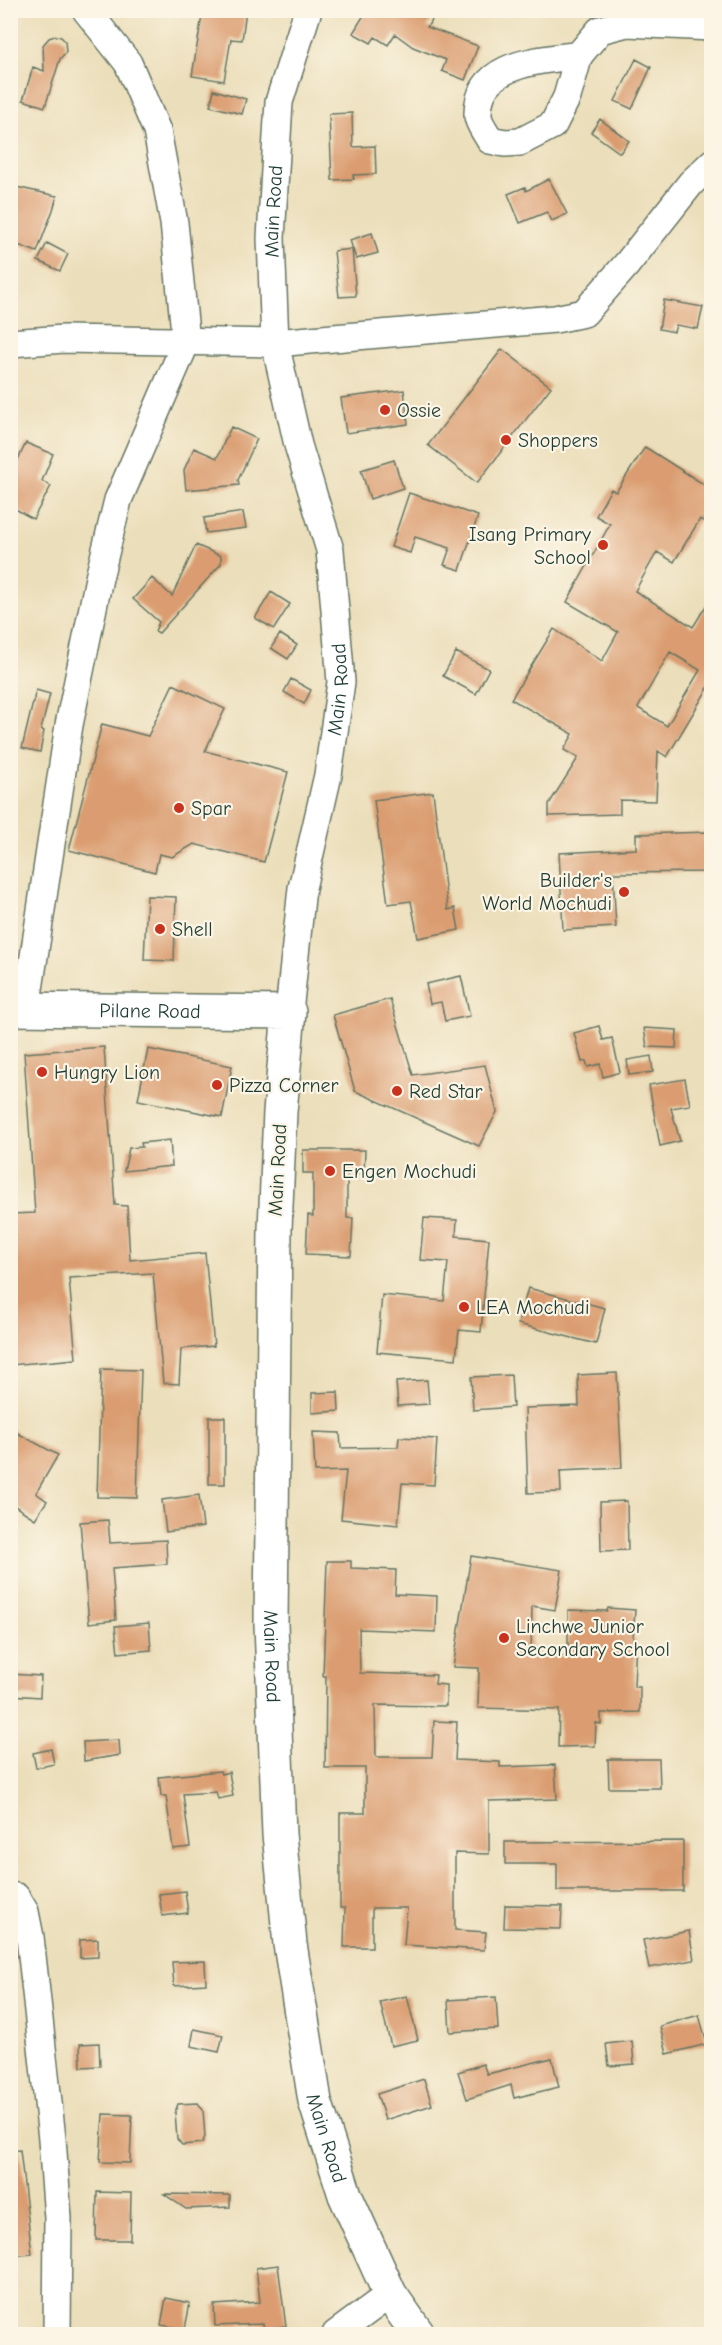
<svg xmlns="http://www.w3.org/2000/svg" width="722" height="2345" font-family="'Comic Neue',sans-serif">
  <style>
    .building { fill: #da9c6f; fill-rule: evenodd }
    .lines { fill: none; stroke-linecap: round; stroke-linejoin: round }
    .minor-casing { stroke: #667563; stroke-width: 30 }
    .major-casing { stroke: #667563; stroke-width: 36 }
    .minor { stroke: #fff; stroke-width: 27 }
    .major { stroke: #fff; stroke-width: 33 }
    .poi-dot { fill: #c8321e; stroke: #fcf5e5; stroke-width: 2 }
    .labels { text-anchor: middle; stroke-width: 4.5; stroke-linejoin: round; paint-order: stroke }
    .street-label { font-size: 20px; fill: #1f3d34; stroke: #fcf5e5 }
    .poi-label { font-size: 20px; fill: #1f3d34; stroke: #fcf5e5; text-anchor: start }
  </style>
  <rect width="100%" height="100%" fill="#fcf5e5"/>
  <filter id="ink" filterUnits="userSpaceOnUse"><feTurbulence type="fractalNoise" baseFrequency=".0167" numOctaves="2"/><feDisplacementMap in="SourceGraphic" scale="12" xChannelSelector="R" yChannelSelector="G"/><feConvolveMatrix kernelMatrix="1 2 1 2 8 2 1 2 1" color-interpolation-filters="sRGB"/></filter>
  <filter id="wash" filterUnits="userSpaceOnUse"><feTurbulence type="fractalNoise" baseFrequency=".008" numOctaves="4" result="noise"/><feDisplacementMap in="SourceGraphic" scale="24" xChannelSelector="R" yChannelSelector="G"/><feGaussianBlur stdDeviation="1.35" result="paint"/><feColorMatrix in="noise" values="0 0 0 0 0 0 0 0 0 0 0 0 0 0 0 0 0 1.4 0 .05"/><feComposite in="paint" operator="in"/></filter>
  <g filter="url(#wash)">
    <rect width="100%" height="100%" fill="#ebdeba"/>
    <g id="blocks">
      <path class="building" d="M203,10h43l-4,30 -11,-1 -7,42 -32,-5z
        M367,10h13l9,6 5,-6h31l9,7 -7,10 51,19 -13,34 -23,-9 4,-11 -33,-13 -18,-13 -7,11 -13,-8 -4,6 -18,-10z
        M55,36l6,1 4,4 1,11 -6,7 -15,48 -22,-7 10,-33 11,4 -1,-26 6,-7z
        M636,59l15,8 -19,42 -17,-8z
        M214,90l32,9 -4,15 -32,-8z
        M352,113l1,34 22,-1 1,28 -23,1 1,4 -22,1 -3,-66z
        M600,119l29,22 -9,12 -29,-21z
        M549,179l18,35 -15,7 -5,-9 -27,11 -12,-29 17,-7 1,4z
        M16,187l41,9 -4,14 -16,42 -27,-10v-20l6,-14 -4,-1z
        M372,233l6,20 -22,6 -6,-19z
        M47,243l21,11 -8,17 -22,-10z
        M352,249l4,47 -17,1 -5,-46z
        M664,300l39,7 -5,22 -22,-4 -2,7 -15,-3z
        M502,349l49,38 -74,96 -49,-38z
        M404,390l4,34 -62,9 -5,-35z
        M231,427l26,12 -19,41 1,5 -53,5 -2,-20 10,-22 23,10z
        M26,443l27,11 -11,27 9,5 -18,33 -23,-13v-30z
        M645,447l66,42v18l-8,14 -3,-2 -26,43 -17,-10 -22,39 58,36 18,-29v85l-44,74 -9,-6 -2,50 -36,-1v14l-71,2v-12l29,-46 -14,-8 9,-16 -62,-35 43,-70 48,32 16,-29 -51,-30 43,-78 -14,-8 15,-27 5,3zM670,652l30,18 -33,56 -29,-18z
        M394,460l9,28 -33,11 -9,-29z
        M409,493l69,23 -18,54 -16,-5 6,-17 -35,-11 -5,16 -19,-6z
        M243,512l3,16 -40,5 -2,-15z
        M196,545l25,11v8l-62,69 -4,-2 4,-9 -26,-23 19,-21 20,18z
        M271,592l19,12 -16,25 -19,-11z
        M280,634l17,11 -9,14 -17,-11z
        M456,652l33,17 -13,25 -33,-18z
        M291,679l20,11 -7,14 -20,-12z
        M173,684l52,25 -20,42 83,21 -24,90 -70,-18 -22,13 -13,-3 -4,18 -86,-22 33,-126 46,12z
        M36,690l14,4 -9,36 3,1 -4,21 -18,-4z
        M433,792l15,118 7,-2 4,22 -41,8 -7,-37 -23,3 -14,-104z
        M711,832v28h-2v12l-96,1 3,54 -53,3 -4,-77 77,-4v-15z
        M147,896l29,1 -2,64 -30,-1z
        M461,976l9,40 -25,5 -4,-19 -11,2 -4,-20z
        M390,999l23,76 72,-10 12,47 -18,34 -124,-55 -22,-76z
        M599,1026l4,14 9,-2 8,34 -17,5 -3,-13 -12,3 -2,-6 -4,1 -8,-29z
        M644,1028l33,2 -1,18 -29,-1z
        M104,1047l11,158 12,1 3,54 75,-7 9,93 -33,3 -2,35 -16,-1 -10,-110 -84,5 7,81 -66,6v-151l25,-1 -11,-160z
        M148,1049l84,17 -10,51 -84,-17z
        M651,1056l2,16 -24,3 -2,-15z
        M685,1079l5,26 -19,3 9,33 -20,5 -11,-61z
        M170,1140l2,26 -48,5 5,-23 13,-1 -1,-4z
        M303,1150h62l-1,24h-17v44h6l-2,38 -45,-2 2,-39 5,1v-43h-10z
        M424,1218l33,2 -1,16 33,3 -8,93 -22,-2 -3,29 -79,-7 5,-57 62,6 4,-39 -28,-2z
        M528,1288l77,20 -9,36 -78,-20z
        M101,1369l40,1 -4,128 -40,-1z
        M617,1373l5,95 -62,3 1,21 -33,1 -3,-85 54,-2 -1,-31z
        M511,1375l2,32 -40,3 -2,-33z
        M427,1380l2,24 -31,2 -2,-24z
        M338,1392l1,19 -27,2v-20z
        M209,1417h16v67h-16z
        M10,1429l48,26 -22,38 11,8 -12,18 -25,-16z
        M313,1432l27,1 1,15 57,-1 1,-10 38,2 -3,46 -32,-2 -4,42 -57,-6 5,-48 -31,1z
        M199,1495l4,32 -37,5 -4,-32z
        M627,1501l1,49 -27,1 -1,-49z
        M108,1520l2,23 56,-3 1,24 -55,4 4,52 -27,3 -9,-101z
        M471,1556l91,14 -7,40 -23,-4 -1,50h37v-46l39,1 1,-3 27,2 -2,29h3l-2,48h6v25l-39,1v11l-5,-1 -1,23 -37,1 1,-37 -81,-2 1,-40 -26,-1z
        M327,1561h24v7l45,2 -1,24 42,2 -1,36 -77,-3 1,44 76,2 -1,9 11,1v21l-71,-1 1,52h56l2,-36 23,1 -2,38 45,2v5l55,-2 2,34 -68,2v53l-34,-1v77l31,2 -2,18 -80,-5 3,-37h-35v39h-28l1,-39h-5v-95h25v-45h-40l1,-92h-3z
        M149,1623l2,27 -33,3 -3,-27z
        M10,1674l31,2 -1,21 -30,-2z
        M119,1740l1,15 -36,6 -1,-19z
        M51,1749l3,15 -18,4 -3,-15z
        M608,1759h51l1,29h-51z
        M220,1771l1,3 8,-2 4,24 -15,3 -2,-7 -33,2 7,53 -17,2 -7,-53h-5l-2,-19z
        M683,1841v50h-126v-27h-52v-22z
        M185,1891l3,22 -26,3 -3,-22z
        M505,1905l57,1 -1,23 -57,-1z
        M689,1931l5,29 -45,8 -6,-28z
        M98,1939v18l-18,1v-18z
        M205,1961l1,23 -32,2 -2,-24z
        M407,1996l11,44 -27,6 -11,-44z
        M496,1997l2,32 -48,3 -2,-32z
        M699,2015l8,29 -40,10 -7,-28z
        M194,2029l29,6 -4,17 -28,-6z
        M632,2041l2,23 -25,2 -3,-22z
        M99,2043l1,23 -19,1 -1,-23z
        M552,2058l7,29 -45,11 -3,-13 -44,14 -9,-27 25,-8 4,10z
        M424,2079l8,26 -47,15 -8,-26z
        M198,2103l5,7 2,27 -3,6 -20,2 -5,-6 -2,-27 3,-8z
        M103,2114l29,1 -2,48 -30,-1z
        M20,2150l12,104 -22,2v-105z
        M97,2192l34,1 -1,47h-34z
        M164,2194l66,1v12l-44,2z
        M278,2265l8,62 -22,3 -1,-6 -48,2 -1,-21 46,-3 -4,-34z
        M166,2298l24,5 -5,26 -24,-4z"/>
    </g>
  </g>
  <g filter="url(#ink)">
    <use href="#blocks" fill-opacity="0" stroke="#667563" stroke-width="1.5"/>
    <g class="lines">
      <defs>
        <g id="minor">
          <path d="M579,55c-38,6 -102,6 -101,60 0,7 8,18 12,25l15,3 15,-1 33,-17 14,-28 12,-42 21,-25 27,-7 85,4"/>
          <path d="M10,343l54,-4 211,4 280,-24 29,-6 43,-49 64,-81 21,-20"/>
          <path d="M26,1009l43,-284 30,-147 19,-78 68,-158 -12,-119 -17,-92 -29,-68 -42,-53"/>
          <path id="s1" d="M289,1012l13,-124 26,-113 13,-93 -11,-132 -32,-105 -23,-102 -4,-105 8,-136 29,-92"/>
          <path d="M10,1896l6,1 9,15 5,25 22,202 6,79 -1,116"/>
          <path d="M336,2334l54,-40"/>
        </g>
        <g id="major">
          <path id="s2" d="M10,1009l279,3 -9,100 -5,117 -4,395 8,210 11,110 25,157 30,94 45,99 28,40"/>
        </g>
      </defs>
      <use href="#minor" class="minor-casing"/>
      <use href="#major" class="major-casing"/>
      <use href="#minor" class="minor"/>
      <use href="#major" class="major"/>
    </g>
  </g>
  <g class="poi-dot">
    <circle cx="385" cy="410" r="6"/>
    <circle cx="506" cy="440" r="6"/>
    <circle cx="603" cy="545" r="6"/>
    <circle cx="179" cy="808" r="6"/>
    <circle cx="624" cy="892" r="6"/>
    <circle cx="160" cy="929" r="6"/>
    <circle cx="42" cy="1072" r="6"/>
    <circle cx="217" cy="1085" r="6"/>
    <circle cx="397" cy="1091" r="6"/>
    <circle cx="330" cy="1171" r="6"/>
    <circle cx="464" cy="1307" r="6"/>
    <circle cx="504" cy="1638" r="6"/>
  </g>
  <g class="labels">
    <g class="street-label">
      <text dy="7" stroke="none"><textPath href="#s1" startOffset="813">Main Road</textPath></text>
      <text dy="7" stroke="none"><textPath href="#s1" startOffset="327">Main Road</textPath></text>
      <text dy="7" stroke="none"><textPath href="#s2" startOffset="140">Pilane Road</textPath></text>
      <text transform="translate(277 1170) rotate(-87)" y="7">Main Road</text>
      <text dy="7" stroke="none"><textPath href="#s2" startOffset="924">Main Road</textPath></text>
      <text dy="7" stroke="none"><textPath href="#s2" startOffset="1410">Main Road</textPath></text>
    </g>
    <g class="poi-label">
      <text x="397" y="417">Ossie</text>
      <text x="518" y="447">Shoppers</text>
      <text x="591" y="541" text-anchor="end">Isang Primary<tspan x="591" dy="23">School</tspan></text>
      <text x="191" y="815">Spar</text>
      <text x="612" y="887" text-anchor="end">Builder's<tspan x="612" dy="23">World Mochudi</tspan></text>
      <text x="172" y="936">Shell</text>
      <text x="54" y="1079">Hungry Lion</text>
      <text x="229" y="1092">Pizza Corner</text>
      <text x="409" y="1098">Red Star</text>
      <text x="342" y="1178">Engen Mochudi</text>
      <text x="476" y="1314">LEA Mochudi</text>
      <text x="516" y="1633">Linchwe Junior<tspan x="516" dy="23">Secondary School</tspan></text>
    </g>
  </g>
  <rect width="722" height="2345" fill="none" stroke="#fcf5e5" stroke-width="36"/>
</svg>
